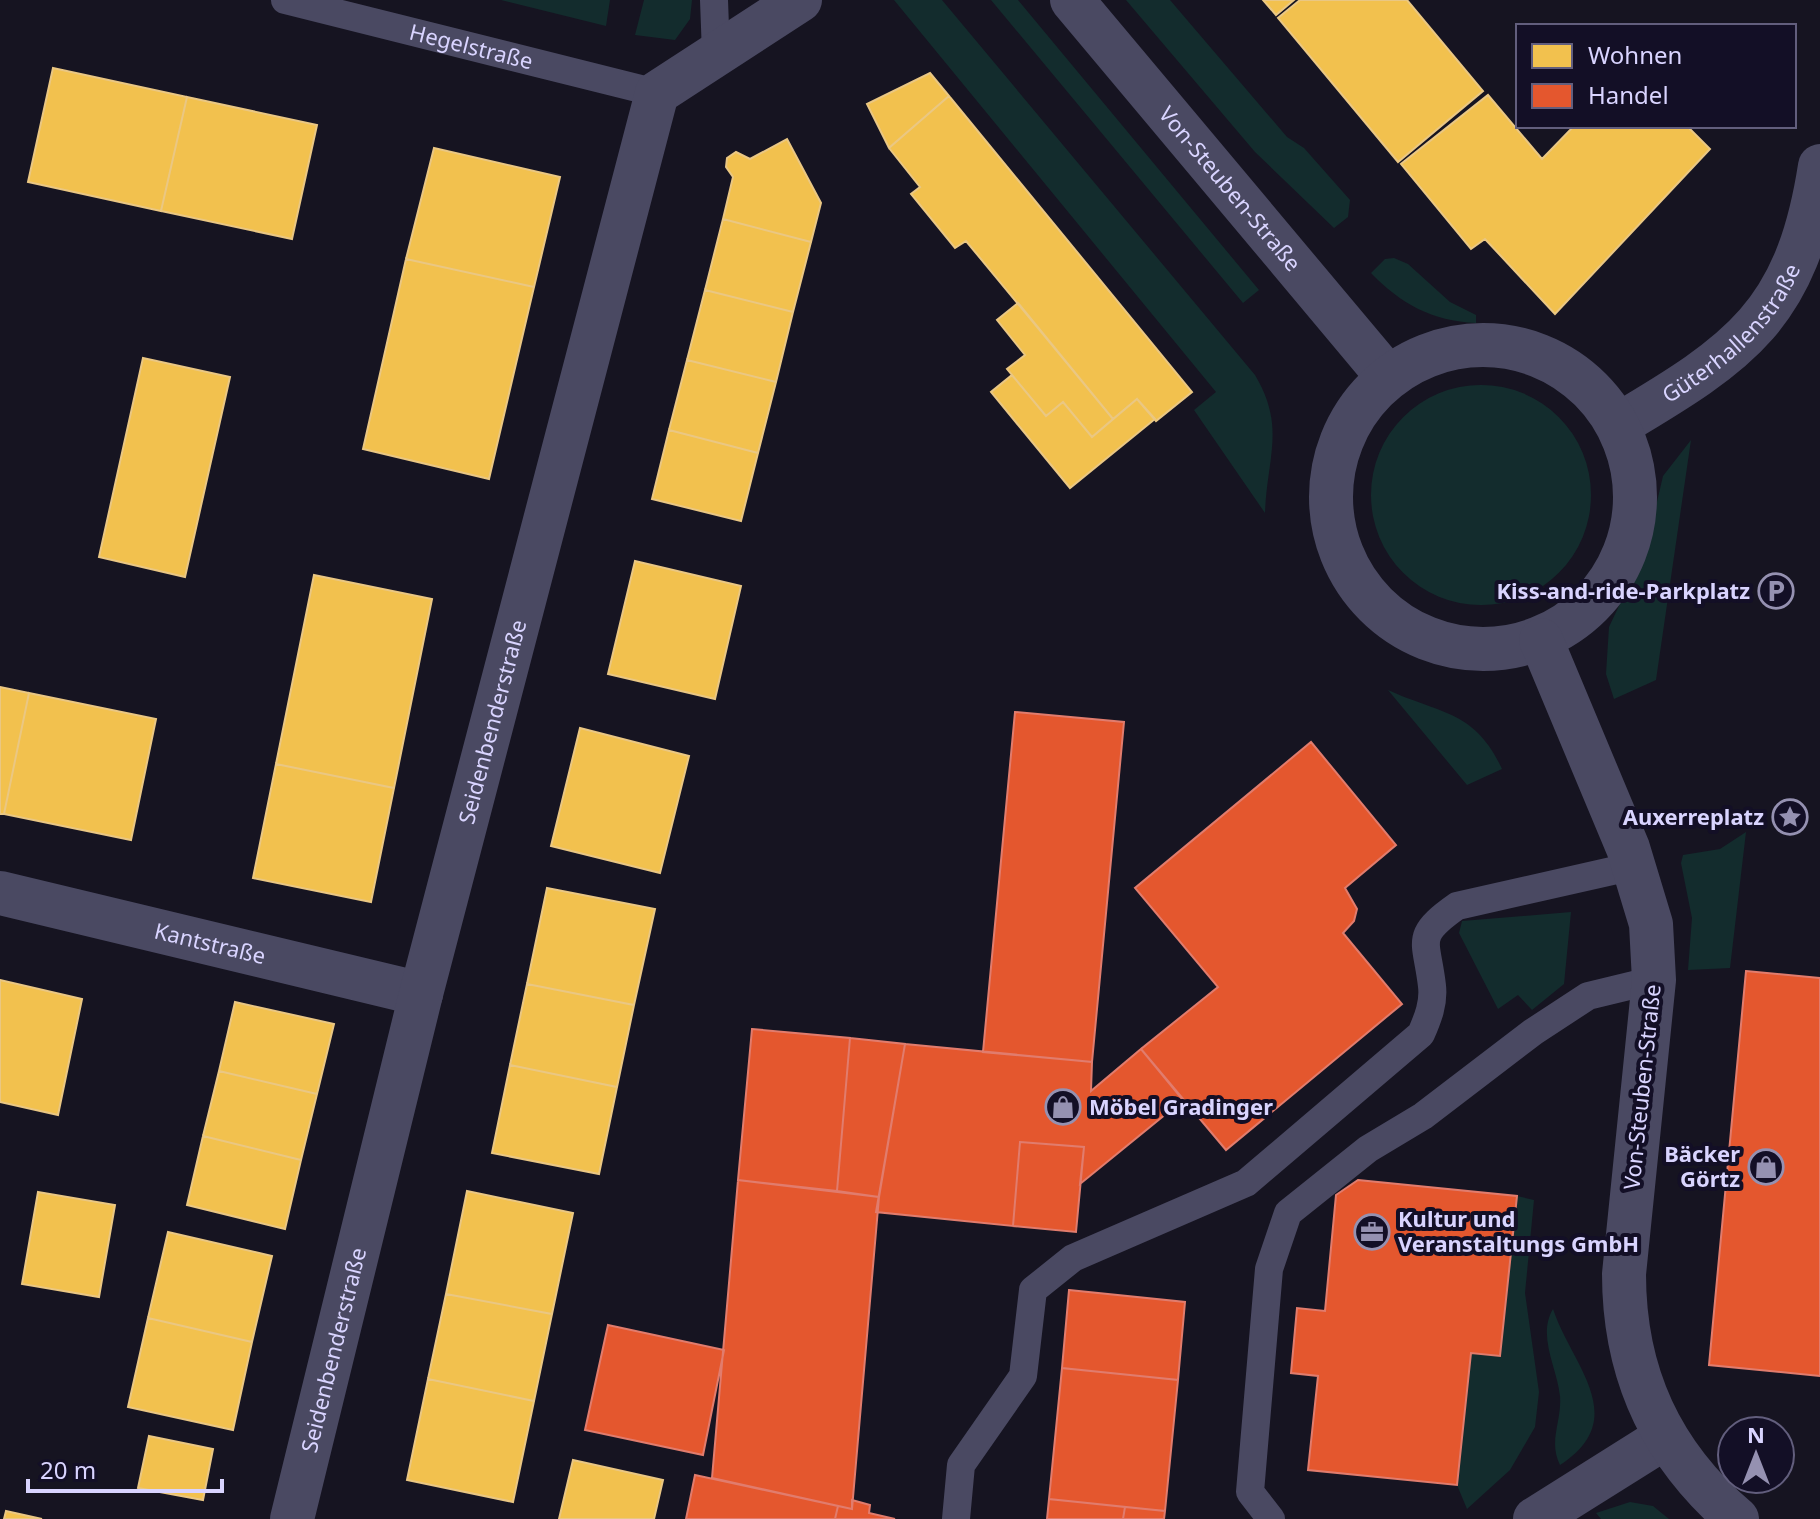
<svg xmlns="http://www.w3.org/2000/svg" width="1820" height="1519" font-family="'Noto Sans',sans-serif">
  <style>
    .green { fill: #132c2d }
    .homes { fill: #f2c14e; stroke: #eac783; stroke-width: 2 }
    .shops { fill: #e4572e; stroke: #e17c6d; stroke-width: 2 }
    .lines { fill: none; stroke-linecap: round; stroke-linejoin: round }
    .service { stroke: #4a4962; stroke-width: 28 }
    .minor { stroke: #4a4962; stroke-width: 44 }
    .tertiary { stroke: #4a4962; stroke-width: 44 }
    .labels { text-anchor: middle; stroke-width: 8; stroke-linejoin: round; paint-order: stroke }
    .street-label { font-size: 22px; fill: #d9d4ff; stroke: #130f26 }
    .poi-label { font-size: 22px; font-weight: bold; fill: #d9d4ff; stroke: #130f26; text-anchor: end }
  </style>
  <rect width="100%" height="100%" fill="#161421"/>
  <path class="green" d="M501,0h109l-4,26z
    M644,0h48l-2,19 -15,21 -40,-5z
    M894,0h48l313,375c31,52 12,82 10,138l-71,-103 22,-18z
    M991,0h27l241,290 -16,13z
    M1126,0h44l117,137 17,11 46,52 -2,17 -14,11 -79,-76z
    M1394,258l14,6 42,38 26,13v8c-44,-2 -75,-19 -105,-50l14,-14z
    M1371 495a110 110 0 1 1 220 0a110 110 0 1 1-220 0Z
    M1691,440l-35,240 -42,19 -8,-25 3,-47 37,-78 17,-73z
    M1388,690c52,24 87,20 114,79l-35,16z
    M1746,832l-16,136 -42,2 4,-52 -11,-55 2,-8 37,-6z
    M1571,912l-7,72 -32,26 -14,-15 -20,14 -39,-76 3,-12z
    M1517,1196l17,4 -9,93 14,99 -4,35 -25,43 -43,39 -10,-24 14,-132 29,3z
    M1553,1309c19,57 79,109 7,156 -12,-24 2,-43 0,-69 -3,-29 -23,-60 -7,-87z
    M1630,1502l23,4 16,13h-68l-5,-6z"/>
  <path class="homes" d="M1263,0h31l-18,15z
    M1300,0h107l76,91 -85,71 -120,-144z
    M53,68l134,29 -26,114 -133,-29z
    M930,73l19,23 -60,52 -22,-44z
    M1488,95l54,64 32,-33h113l23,23 -155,165 -70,-75 -14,10 -70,-85z
    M949,96l243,296 -36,29 -19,-22 -24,20 -147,-178 -11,7 -44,-54 9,-7 -31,-39z
    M187,97l130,28 -25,114 -131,-28z
    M787,139l34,64 -10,39 -88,-23 10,-42 -7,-10 1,-9 9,-6 14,7z
    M434,148l126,29 -26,110 -128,-28z
    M723,219l88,23 -18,70 -88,-22z
    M406,259l128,28 -45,192 -126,-30z
    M705,290l88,22 -17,70 -89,-22z
    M1018,303l95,116 -21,18 -29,-35 -17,14 -39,-47 18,-14 -28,-35z
    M143,358l87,19 -45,200 -86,-20z
    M687,360l89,22 -18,71 -89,-23z
    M1012,375l34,41 17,-14 29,35 45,-38 18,20 -85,69 -79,-96z
    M669,430l89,23 -17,68 -89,-22z
    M635,561l106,25 -26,113 -107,-25z
    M314,575l118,24 -38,189 -118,-24z
    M0,687l29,6 -25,121h-4z
    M29,693l127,26 -25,121 -127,-26z
    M580,728l109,28 -29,117 -109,-27z
    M276,764l118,24 -23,114 -118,-24z
    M547,888l108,21 -21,96 -107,-21z
    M0,980l82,19 -24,116 -58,-13z
    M527,984l107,21 -17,82 -107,-22z
    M235,1002l99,22 -17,70 -98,-23z
    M510,1065l107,22 -18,87 -107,-21z
    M219,1071l98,23 -16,66 -98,-24z
    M203,1136l98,24 -16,69 -98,-24z
    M467,1191l106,22 -21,101 -106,-20z
    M38,1192l77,13 -16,92 -77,-13z
    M168,1232l104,24 -20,86 -104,-24z
    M446,1294l106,20 -18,87 -106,-22z
    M148,1318l104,24 -19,88 -105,-23z
    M428,1379l106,22 -21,101 -106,-22z
    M149,1436l64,13 -10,51 -65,-12z
    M573,1460l90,20 -9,39h-95z
    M6,1511l36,8h-38z"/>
  <path class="shops" d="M1015,712l109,10 -32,340 -109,-10z
    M1311,742l85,103 -51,43 12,21 -3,12 -11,12 59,71 -176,146 -85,-101 77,-62 -83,-99z
    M1746,971l74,7v398l-111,-11z
    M752,1029l98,9 -13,153 -99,-11z
    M850,1038l55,6 -26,153 -42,-6z
    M905,1044l187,18 -1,29 50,-42 42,51 -103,84 4,-37 -64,-5 -7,84 -137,-14z
    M1020,1142l64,5 -8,85 -63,-6z
    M738,1180l141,17 -27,312 -140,-31z
    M1358,1180l159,16 -17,160 -29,-3 -14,132 -149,-15 10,-94 -27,-3 6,-65 28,3 11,-116z
    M1069,1290l116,12 -7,78 -116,-12z
    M608,1325l116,25 -21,105 -118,-25z
    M1062,1368l116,12 -13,131 -116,-12z
    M695,1475l143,31 -3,13h-149z
    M1049,1499l76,8 -2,12h-76z
    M852,1500l18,5 -1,8 26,6h-60l3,-13 14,3z
    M1125,1507l40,4 -1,8h-41z"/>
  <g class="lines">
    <g class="service">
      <path id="s1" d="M285,0l372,93"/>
      <path d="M714,0l2,54"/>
      <path d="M956,1519l5,-54 62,-89 10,-86 40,-32 173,-75 175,-149c7,-16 13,-31 11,-48 -5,-46 -19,-49 25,-80l177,-40"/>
      <path d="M1271,1519l-21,-27 19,-223 19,-56 80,-64 55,-33 110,-84 55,-36 66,-16"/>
    </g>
    <g class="minor">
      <path id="s2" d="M1618,425c123,-73 179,-110 202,-259"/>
      <path id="s3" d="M0,893l421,101"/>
      <path id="s4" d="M292,1519l129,-525 236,-901 143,-93"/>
      <path d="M1535,1519l129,-81"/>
    </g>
    <g class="tertiary">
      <path id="s5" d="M1072,0l316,377"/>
      <circle cx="1483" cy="497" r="152"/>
      <path d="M1541,640l87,208 23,76 3,56 -30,294c0,100 37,180 113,245"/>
    </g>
  </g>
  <defs>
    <symbol id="parking-ring" viewBox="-11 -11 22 22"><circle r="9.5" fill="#130f26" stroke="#9591b1" stroke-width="1.5"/><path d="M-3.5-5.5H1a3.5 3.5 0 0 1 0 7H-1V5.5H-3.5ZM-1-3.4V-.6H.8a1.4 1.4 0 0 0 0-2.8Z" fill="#9591b1"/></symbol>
    <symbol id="sight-ring" viewBox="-11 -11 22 22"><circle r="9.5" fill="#130f26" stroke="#9591b1" stroke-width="1.5"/><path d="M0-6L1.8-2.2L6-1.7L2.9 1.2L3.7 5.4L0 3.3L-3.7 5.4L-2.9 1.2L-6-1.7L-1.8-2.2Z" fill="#9591b1"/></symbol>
    <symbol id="shop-ring" viewBox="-11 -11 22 22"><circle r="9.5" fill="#130f26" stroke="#9591b1" stroke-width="1.5"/><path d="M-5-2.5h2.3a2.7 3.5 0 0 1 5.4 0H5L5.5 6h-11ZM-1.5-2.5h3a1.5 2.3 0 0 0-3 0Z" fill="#9591b1"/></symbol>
    <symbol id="office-ring" viewBox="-11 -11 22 22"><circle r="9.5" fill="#130f26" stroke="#9591b1" stroke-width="1.5"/><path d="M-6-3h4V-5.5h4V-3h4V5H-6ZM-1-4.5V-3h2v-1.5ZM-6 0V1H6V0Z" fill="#9591b1"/></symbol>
  </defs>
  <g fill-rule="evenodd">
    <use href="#parking-ring" x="1756" y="571" width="40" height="40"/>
    <use href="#sight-ring" x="1770" y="797" width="40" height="40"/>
    <use href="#shop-ring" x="1043" y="1087" width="40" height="40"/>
    <use href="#shop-ring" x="1746" y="1147" width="40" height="40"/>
    <use href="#office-ring" x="1352" y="1212" width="40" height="40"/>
  </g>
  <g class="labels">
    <g class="street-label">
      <text dy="8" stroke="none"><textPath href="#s1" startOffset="192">Hegelstraße</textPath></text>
      <text dy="8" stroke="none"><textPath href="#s5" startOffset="246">Von-Steuben-Straße</textPath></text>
      <text dy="8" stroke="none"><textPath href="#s2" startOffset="148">Güterhallenstraße</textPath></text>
      <text dy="8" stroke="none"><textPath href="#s4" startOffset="822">Seidenbenderstraße</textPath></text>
      <text dy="8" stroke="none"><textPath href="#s3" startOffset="216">Kantstraße</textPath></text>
      <text transform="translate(1642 1087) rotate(-84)" y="8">Von-Steuben-Straße</text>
      <text dy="8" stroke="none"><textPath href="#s4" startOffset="174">Seidenbenderstraße</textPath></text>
    </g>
    <g class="poi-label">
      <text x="1750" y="599">Kiss-and-ride-Parkplatz</text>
      <text x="1764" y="825">Auxerreplatz</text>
      <text x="1089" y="1115" text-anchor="start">Möbel Gradinger</text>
      <text x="1740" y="1162">Bäcker<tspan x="1740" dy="25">Görtz</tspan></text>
      <text x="1398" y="1227" text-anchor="start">Kultur und<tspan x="1398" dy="25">Veranstaltungs GmbH</tspan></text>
    </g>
  </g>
  <rect x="1516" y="24" width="280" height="104" fill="#130f26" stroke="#625e7d" stroke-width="2"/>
  <rect x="1532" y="44" width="40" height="24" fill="#f2c14e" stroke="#625e7d" stroke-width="2"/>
  <text x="1588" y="64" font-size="24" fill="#d9d4ff">Wohnen</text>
  <rect x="1532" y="84" width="40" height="24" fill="#e4572e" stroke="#625e7d" stroke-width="2"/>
  <text x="1588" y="104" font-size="24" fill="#d9d4ff">Handel</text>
  <g transform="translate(1756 1455)"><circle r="38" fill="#130f26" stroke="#625e7d" stroke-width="2"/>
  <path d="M0-6L14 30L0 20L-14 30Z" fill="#9591b1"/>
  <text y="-12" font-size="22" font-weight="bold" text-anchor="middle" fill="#d9d4ff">N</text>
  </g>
  <path d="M28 1479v12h194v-12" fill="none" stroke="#d9d4ff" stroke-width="4"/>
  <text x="40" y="1479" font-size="24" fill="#d9d4ff" stroke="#130f26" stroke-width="6" paint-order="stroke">20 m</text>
</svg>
